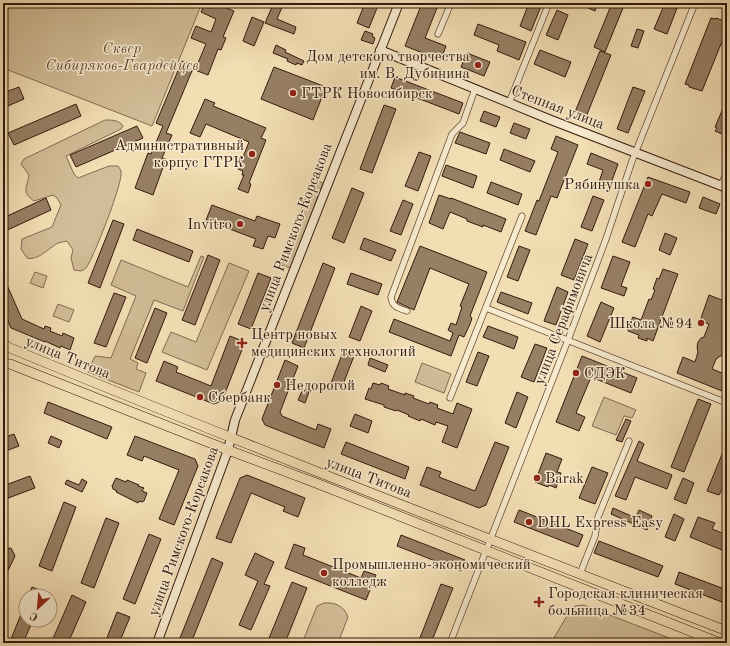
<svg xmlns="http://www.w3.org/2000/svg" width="730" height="646" font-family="'Old Standard TT',serif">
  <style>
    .green { fill: #d2bd98; stroke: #826b53 }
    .building { fill: #977f64; stroke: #33190e }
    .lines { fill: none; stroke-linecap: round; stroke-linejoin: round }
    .street-casing { stroke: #634a38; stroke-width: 7 }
    .secondary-casing { stroke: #33190e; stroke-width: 10 }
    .primary-casing { stroke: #33190e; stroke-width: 10 }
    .street { stroke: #f7eace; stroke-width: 5.5 }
    .secondary { stroke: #f7eace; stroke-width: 8 }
    .primary { stroke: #f3deb4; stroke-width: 9 }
    .poi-dot { fill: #8f2418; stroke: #f7eace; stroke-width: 1.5 }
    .labels { text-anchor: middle; stroke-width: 3; stroke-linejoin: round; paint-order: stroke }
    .park-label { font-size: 15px; font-style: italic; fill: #634a37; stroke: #f7eace }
    .poi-label { font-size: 15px; fill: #33190e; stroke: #f7eace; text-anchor: start }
    .street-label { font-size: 15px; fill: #33190e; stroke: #f7eace }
  </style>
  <rect width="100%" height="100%" fill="#f3deb4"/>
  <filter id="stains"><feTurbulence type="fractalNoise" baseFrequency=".005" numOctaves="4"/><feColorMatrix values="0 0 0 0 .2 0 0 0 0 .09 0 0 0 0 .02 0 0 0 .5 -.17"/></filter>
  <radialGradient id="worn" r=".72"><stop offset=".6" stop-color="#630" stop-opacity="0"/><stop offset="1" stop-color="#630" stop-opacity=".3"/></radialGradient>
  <path class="green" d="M3,3h199l-50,123 -149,-58z
    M105,120c7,0 14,0 18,6l-2,3 -55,27 8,18 4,4 31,-12h9c0,0 3,4 3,5 3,10 -28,88 -35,97 -2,2 -4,2 -5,3l-7,-1 -3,-12 2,-8 -6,-9c-3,1 -6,1 -9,2 -9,5 -20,18 -31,15l-6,-9 1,-10 30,-12 9,-22 -4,-7 -4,-3 -19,6c-13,-9 -7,-13 -5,-26l-8,-11 3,-5z
    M313,179l10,4 -32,85 -11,-3z
    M201,256l3,1 -21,54 -29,-11 -24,59 8,4 -2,6 10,4 -7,19 -51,-20 7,-16 16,2 25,-62 -25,-11 10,-25 67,27z
    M229,263l20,8 -42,99 -45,-18 9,-20 25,10z
    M35,272l12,4 -4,12 -13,-5z
    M58,304l16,6 -5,12 -16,-6z
    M422,363l29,11 -7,19 -29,-11z
    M604,397l32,13 -4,8 -8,-2 -8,19 -24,-9z
    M324,603c11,-1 20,3 24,14l-10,26h-34l-1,-2 14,-35z
    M584,605l98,38h-131l17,-29 7,-8z"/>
  <path class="building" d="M205,3h9l20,8 -11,26 3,1 -5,12 -3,-1 -10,26 -13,-5 11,-26 -15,-6 5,-12 15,6 5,-13 -15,-7z
    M263,3h16l4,2 -6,14 19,8 -2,7 -29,-11 7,-16z
    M365,3h14l-10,25 -12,-5z
    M422,3h17l-14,35 21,8 -5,14 -36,-14z
    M529,3h10l3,1 -11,27 -11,-5z
    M577,3h21l-3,8z
    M612,3h13l-20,49 -11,-5z
    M665,3h14l-12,31 -13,-5z
    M557,10l11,5 -10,25 -12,-5z
    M252,17l12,5 -10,24 -11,-5z
    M711,18l5,1v-1l8,3v2l3,1v5l-25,62 -13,-4v-2l-4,-1z
    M478,24l48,18 -7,18 -22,-9 2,-6 -25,-10z
    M637,29l7,2 -6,17 -7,-2z
    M365,31l8,3 -1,2 3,2 -2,6 -12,-4z
    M276,45l10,5 -1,2 19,9 -2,4 -5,-2 -1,2 -9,-4 1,-2 -15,-6z
    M540,50l31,12 -6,15 -31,-13z
    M600,51l11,4 -25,62 -11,-5z
    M467,53l23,9 -6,14 -23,-9z
    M182,61l12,5 -28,67 6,2 -10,23 4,1 -13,36 -18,-7 13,-35 3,1 12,-28 -7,-3z
    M274,67l52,20 -13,33 -52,-21z
    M395,77l68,26 -4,11 -68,-26z
    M19,87l5,12 -21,9v-15z
    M633,87l12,4 -17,42 -11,-4z
    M205,99l10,4 -2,3 53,22 -5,10 5,2 -17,43 2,1 -3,9 -10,-4 6,-14h-2l1,-4 -5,-2 11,-27 -43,-18 -6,13 -10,-4z
    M727,99v37l-12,-5 2,-3 -2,-1z
    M76,104l5,12 -67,29 -6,-12z
    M384,105l12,4 -24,64 -12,-4z
    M484,111l16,6 -4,10 -16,-6z
    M514,123l16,6 -4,10 -16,-6z
    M137,126l6,12 -67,29 -6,-12z
    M460,132l30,11 -4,11 -31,-11z
    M556,136l22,9 -21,53 -6,-2 -15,39 -11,-4 12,-31 2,1 19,-49 -7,-3z
    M504,149l31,12 -5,11 -30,-12z
    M419,152l12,4 -13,35 -13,-5z
    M591,153l27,11 -8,22 -11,-4 4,-12 -16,-6z
    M446,165l31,11 -4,12 -31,-12z
    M648,177l42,15 -4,11 -24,-9 -10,22 -4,-2 -13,33 -13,-5z
    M491,182l31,12 -4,11 -31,-12z
    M352,188l12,5 -20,50 -12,-5z
    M439,195l12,4v-1l55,21 -5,13 -18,-7v2l-16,-6v-2l-17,-7 -7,17 -14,-6z
    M593,196l11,4 -12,31 -11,-4z
    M703,197l17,7 -4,10 -17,-6z
    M46,198l5,12 -48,22v-14z
    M403,200l10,4 -12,31 -11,-4z
    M212,205l43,16 2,-5 23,8 -5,14 -7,-2 -5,13 -10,-3 3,-7 -50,-19z
    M113,220l11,4 -24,64 -12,-5z
    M137,229l56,22 -4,11 -56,-22z
    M665,233l12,5 -7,17 -11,-5z
    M364,238l32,12 -5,11 -31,-12z
    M575,239l13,5 -14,36 -13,-5z
    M420,246l67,26 -17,44 2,2 -2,6 -6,13 -5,-2 -8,21 -62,-24 5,-13 56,22 3,-8 -5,-3 3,-7 5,2 6,-18 -2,-1 9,-22 -39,-16 -16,42 -17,-8z
    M519,246l11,4 -12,31 -11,-4z
    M208,255l12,5 -25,65 -13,-5z
    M613,256l17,6 -9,24 6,2 -3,8 -23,-8z
    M323,263l12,5 -31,80 -12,-5z
    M663,269l15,5 -25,67 -6,-3v3l-9,-3 1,-3 -11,-4v-5l5,-9 8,3 8,-21 2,1 4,-10 -2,-1 4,-11 2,1z
    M258,273l13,5 -20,51 -13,-5z
    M351,273l31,11 -4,11 -31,-11z
    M3,276l19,43 22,10 1,-3 6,2 -1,3 12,5 1,-3 11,5 -4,12 -9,-4 -1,2 -15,-7v1l-34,-14 -8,-19z
    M557,287l11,5 -12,33 -12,-4z
    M501,292l31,11 -4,11 -31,-12z
    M114,293l12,4 -20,50 -12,-4z
    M709,295l18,7v28l-5,14 1,6 -1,5 -6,4 -4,10 15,6v18l-50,-20 6,-16 12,5 3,-10 -1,-5 1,-5 3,-4 3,-1 5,-13 -9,-3z
    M601,302l13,6 -14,34 -13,-6z
    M361,306l11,5 -12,30 -11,-4z
    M155,308l12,5 -20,50 -12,-5z
    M488,326l30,11 -4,12 -31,-12z
    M230,336l15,6 -23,59 -8,3 -58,-23 8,-20 14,6 -2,5 35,14z
    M535,344l12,4 -13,34 -13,-5z
    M343,352l11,4 -12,31 -11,-4z
    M478,352l11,4 -12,30 -11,-4z
    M582,356l55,22 -6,15 -40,-16 -15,36 9,4 -6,14 -23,-9z
    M370,358l18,7 -3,7 -17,-7z
    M285,360l13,6 -18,46 2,4 34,14 2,-6 13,5 -7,19 -59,-23 -3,-6z
    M373,383l7,2 1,-2 8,3 -1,3 17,6v-2l9,3 -1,2 16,6 1,-2 8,3 -1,3 16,6 4,-11 15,6 -15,39 -15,-6 6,-16 -12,-4 -1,3 -14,-6 -1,2 -12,-5 1,-1 -12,-5 -1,1 -12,-4v-2l-19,-6 4,-11 2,1z
    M303,389l6,3 -4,11 -7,-3z
    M517,392l11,5 -12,31 -11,-5z
    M698,399l13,5 -27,68 -13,-5z
    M48,402l64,25 -5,12 -63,-26z
    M355,414l17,7 -4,12 -18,-7z
    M626,419l5,2 -9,21 -6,-2z
    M14,434l5,12 -16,6v-14z
    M51,436l11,5 -3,7 -11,-5z
    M135,436l60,23 3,7 -24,59 -15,-6 20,-49 -35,-14 -2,5 -15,-6z
    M639,441l5,3 -7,17 35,14 -5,14 -32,-12 -9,23 -11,-4z
    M346,442l63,25 -4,12 -64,-25z
    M495,442l14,5 -23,58 -7,3 -59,-23 7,-18 14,5 -2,5 36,14z
    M727,442v38l-8,15 -12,-4z
    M546,453l16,6 -5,13 4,1 -5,15 -7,-3 -1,2 -13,-5z
    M592,467l16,6 -13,31 -16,-6z
    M247,475l58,23 -7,19 -15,-6 2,-4 -34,-14 -20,50 -15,-5 24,-60z
    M30,476l5,12 -32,12v-14z
    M116,478l10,4 1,-2 12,5 -1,1 6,2 -2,3 5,2 -3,8 -2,1 -3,-1 -1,2 -22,-11 1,-1 -4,-2 -1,-3z
    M683,478l11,5 -8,21 -12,-5z
    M82,479l5,3 -5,10 -17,-8 2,-4 12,5z
    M64,502l12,5 -24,64 -13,-5z
    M613,508l23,10 3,-8 13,6 -5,14 -36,-16z
    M519,510l64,25 -5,12 -64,-25z
    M674,514l10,5 -9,22 -10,-4z
    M698,517l17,6 -3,6 15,6v17l-37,-15z
    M106,518l13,5 -25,65 -13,-5z
    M149,534l12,5 -26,65 -12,-5z
    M401,535l64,25 -4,11 -64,-25z
    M599,541l64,25 -5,11 -64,-24z
    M294,544l11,4 -2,7 58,23 3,-7 12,4 -10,25 -81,-32z
    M11,548l4,8 -12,25v-32z
    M255,553l19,9 -10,22 6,2 -19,44 -12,-5 19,-44 -13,-6z
    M212,558l11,5 -32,80h-13z
    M679,572l48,18v14l-52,-20z
    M292,582l15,6 -22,55h-18z
    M441,584l12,4 -22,55h-13z
    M32,587l12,5 -2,4h-14z
    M72,595l14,7 -18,41h-17z
    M26,602v18h7l-10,23h-1l-11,-4z
    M117,612l13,5 -11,26h-14z"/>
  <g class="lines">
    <defs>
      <path id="street" d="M438,34l13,-31
        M509,103l40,-100
        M721,186l6,-15
        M486,308l241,95
        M407,311c-9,-3 -15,-4 -16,-14l61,-163 11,-11 12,-34
        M450,398l72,-182
        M580,574l15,-38 3,-19 31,-76
        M450,643l118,-303 38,-101 26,-78 63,-158"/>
      <path id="secondary" d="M380,50l171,70 176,68
        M157,643l71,-193 7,-30 164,-417"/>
      <path id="primary" d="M3,344l7,4c237,98 477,190 717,283
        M3,364h7l218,86 88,33 404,160"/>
    </defs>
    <use href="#street" class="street-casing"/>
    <use href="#secondary" class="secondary-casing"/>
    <use href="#primary" class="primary-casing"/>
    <use href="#street" class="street"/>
    <use href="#secondary" class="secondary"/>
    <use href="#primary" class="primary"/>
  </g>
  <g class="poi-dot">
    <circle cx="478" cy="65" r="4"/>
    <circle cx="293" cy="93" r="4"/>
    <circle cx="252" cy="154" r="4"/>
    <circle cx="648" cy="184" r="4"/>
    <circle cx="240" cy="224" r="4"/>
    <circle cx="701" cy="323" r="4"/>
    <path d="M240 337h4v4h4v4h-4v4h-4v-4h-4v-4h4z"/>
    <circle cx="576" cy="373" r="4"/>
    <circle cx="277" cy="385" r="4"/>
    <circle cx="200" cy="397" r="4"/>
    <circle cx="537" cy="478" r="4"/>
    <circle cx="529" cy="522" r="4"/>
    <circle cx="324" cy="573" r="4"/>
    <path d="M537 596h4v4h4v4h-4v4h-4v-4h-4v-4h4z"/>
  </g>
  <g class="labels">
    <g class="park-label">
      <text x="122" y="53">Сквер<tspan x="122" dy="17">Сибиряков-Гвардейцев</tspan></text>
    </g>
    <g class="poi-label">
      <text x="470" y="61" text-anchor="end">Дом детского творчества<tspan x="470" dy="17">им. В. Дубинина</tspan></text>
      <text x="301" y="98">ГТРК Новосибирск</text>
      <text x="244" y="150" text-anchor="end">Административный<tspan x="244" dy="17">корпус ГТРК</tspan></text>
      <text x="640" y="189" text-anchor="end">Рябинушка</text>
      <text x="232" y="229" text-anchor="end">Invitro</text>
      <text x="693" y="328" text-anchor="end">Школа №94</text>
      <text x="251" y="339">Центр новых<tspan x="251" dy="17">медицинских технологий</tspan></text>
      <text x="584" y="378">СДЭК</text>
      <text x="285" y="390">Недорогой</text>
      <text x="208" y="402">Сбербанк</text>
      <text x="545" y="483">Barak</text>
      <text x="537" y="527">DHL Express Easy</text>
      <text x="332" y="569">Промышленно-экономический<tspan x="332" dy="17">колледж</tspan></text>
      <text x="548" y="598">Городская клиническая<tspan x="548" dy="17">больница №34</tspan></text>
    </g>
    <g class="street-label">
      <text transform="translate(558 107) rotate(21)" y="5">Степная улица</text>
      <text transform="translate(295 227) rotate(-69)" y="5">улица Римского-Корсакова</text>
      <text transform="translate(563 319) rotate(-69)" y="5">улица Серафимовича</text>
      <text transform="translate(68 357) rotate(22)" y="5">улица Титова</text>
      <text transform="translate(369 477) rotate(21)" y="5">улица Титова</text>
      <text transform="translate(183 531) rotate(-70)" y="5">улица Римского-Корсакова</text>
    </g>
  </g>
  <rect width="730" height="646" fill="none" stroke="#f3deb4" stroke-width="16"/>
  <rect x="4" y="4" width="722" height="638" fill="none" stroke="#33190e" stroke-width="2"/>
  <rect x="8" y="8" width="714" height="630" fill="none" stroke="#33190e"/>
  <g transform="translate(38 608) rotate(206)"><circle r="19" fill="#f7eace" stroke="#a99681"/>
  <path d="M0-3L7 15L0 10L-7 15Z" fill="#8f2418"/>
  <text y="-6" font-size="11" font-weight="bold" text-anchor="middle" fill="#33190e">С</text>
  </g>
  <rect width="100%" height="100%" filter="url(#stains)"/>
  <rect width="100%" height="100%" fill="url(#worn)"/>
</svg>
